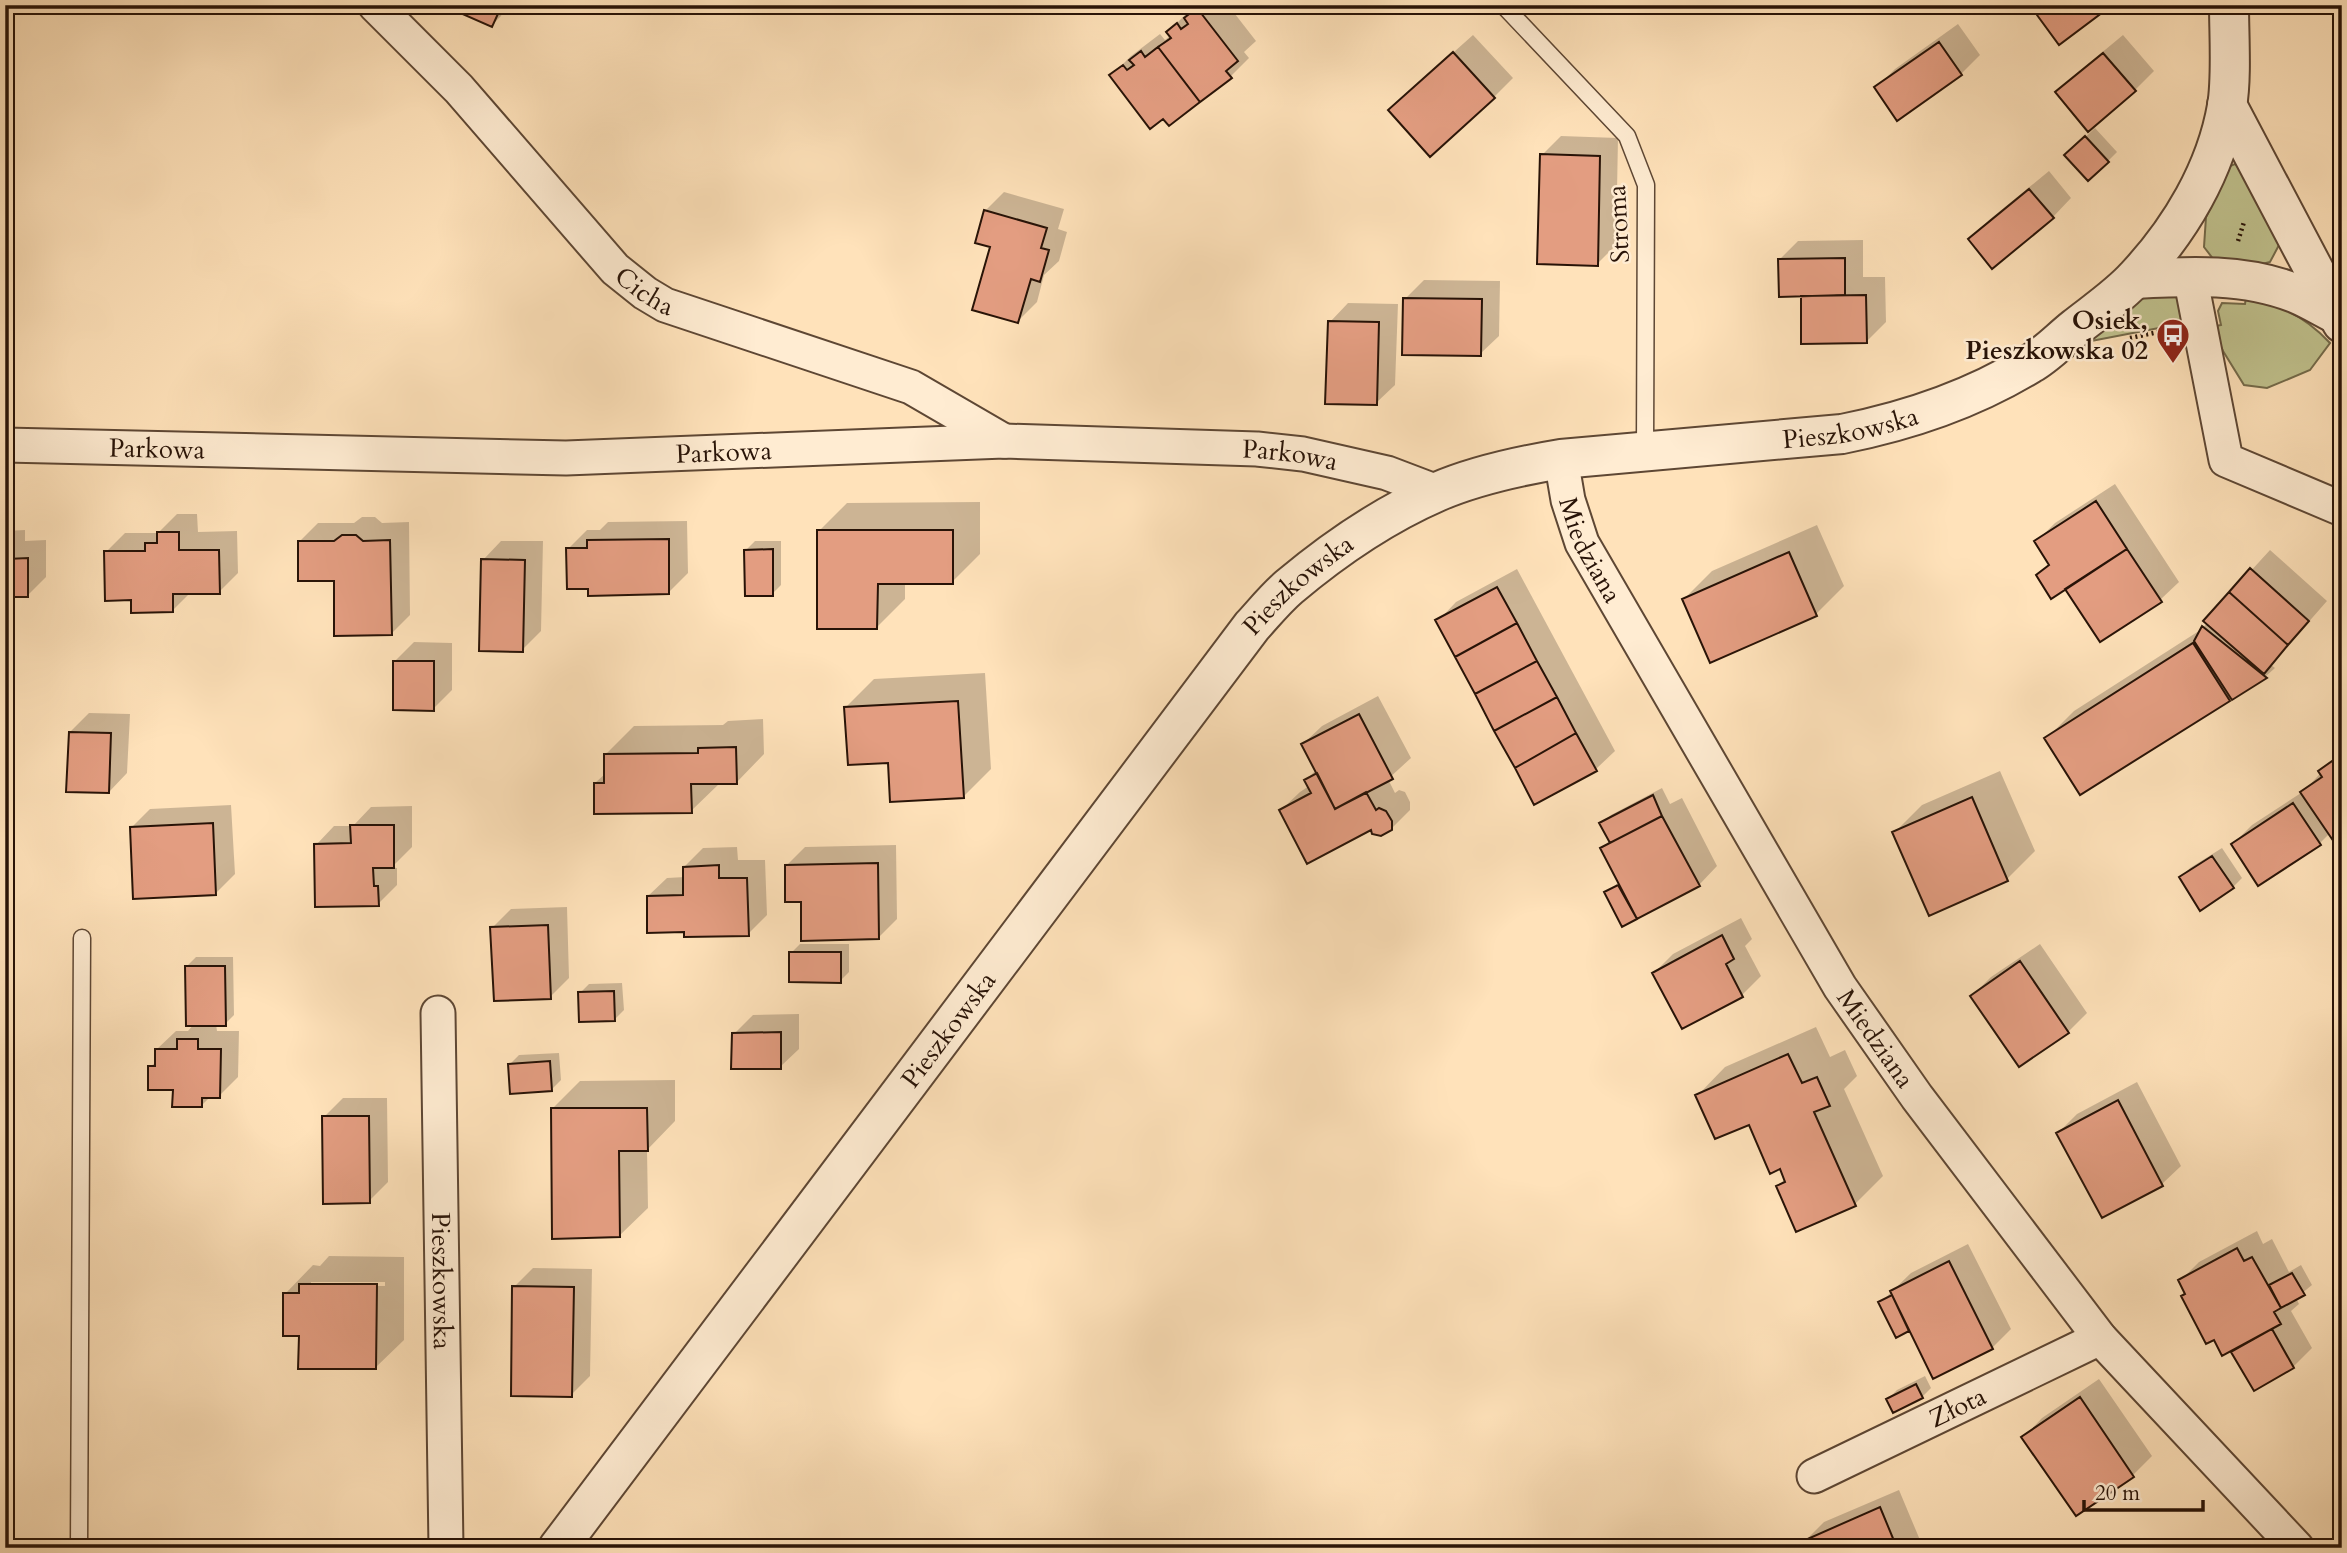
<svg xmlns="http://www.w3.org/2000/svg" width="2347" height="1553" font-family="Cardo,serif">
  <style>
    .green { fill: #c1c38f; stroke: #746b4b; stroke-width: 2 }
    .shadow { fill: #0003; fill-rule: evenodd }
    .building { fill: #e39d81; stroke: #281307; stroke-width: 2 }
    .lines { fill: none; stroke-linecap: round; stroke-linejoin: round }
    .service-casing { stroke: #5e4734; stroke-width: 19 }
    .minor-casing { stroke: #5e4734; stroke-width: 37 }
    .tertiary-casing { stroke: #5e4734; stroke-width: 42 }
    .path { stroke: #281307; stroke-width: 4.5; stroke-dasharray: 2 3.5; stroke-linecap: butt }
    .service { stroke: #ffecd2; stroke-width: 16 }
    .minor { stroke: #ffecd2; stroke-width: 33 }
    .tertiary { stroke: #ffecd2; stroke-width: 38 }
    .labels { text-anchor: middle; stroke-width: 5; stroke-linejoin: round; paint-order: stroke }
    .street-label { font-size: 26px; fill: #281307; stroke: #ffecd2 }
    .poi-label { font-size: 26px; font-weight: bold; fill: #281307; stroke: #ffecd2; text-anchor: end }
  </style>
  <rect width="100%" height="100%" fill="#ffe2ba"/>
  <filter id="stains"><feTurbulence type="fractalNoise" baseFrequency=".00286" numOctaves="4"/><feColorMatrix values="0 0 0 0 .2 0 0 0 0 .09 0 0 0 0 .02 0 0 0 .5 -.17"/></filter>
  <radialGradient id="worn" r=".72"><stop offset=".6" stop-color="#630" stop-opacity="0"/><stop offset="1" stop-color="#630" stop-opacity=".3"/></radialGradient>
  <path class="green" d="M2235,164l6,4 38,77 -9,17 -12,3 -44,-5 -10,-13 2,-30 24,-51z
    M2156,293l21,3 3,4 5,23 -99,19 54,-43z
    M2246,298c34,5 61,20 84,45l-20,27 -43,18 -23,-3 -21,-34 -11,-24 9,-2 -3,-14 4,-8 23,1z"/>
  <path class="shadow" d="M454,5h52l-5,11 -9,9z
    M1199,5h29l28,36 -12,11 5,6 -19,19 -118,-2 19,-19 29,-22 5,6 6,-5 -3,-3 19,-19z
    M2049,5h58l-5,6 -63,4z
    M1958,24l22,31 -19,19 -63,44 -22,-30 19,-19z
    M1473,35l40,43 -19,19 -85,-5z
    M2123,35l31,36 -19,19 -77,3 18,-19z
    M2095,128l22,24 -9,9 -32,-15z
    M1561,136l57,2 -2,107 -19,19 -55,-109z
    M2049,171l22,27 -18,19 -82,22 18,-19z
    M1004,192l60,17 -6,20 9,3 -8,29 -15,14 -7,27 -19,19 -26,-75 -7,-35z
    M1863,240v37h22l1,45 -19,19 -64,-47 -24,-34 19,-19z
    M1424,280l76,1 -1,55 -19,18 -75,-55z
    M1348,303l50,1 -3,81 -19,18 -46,-81z
    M2115,484l64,98 -19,18 -94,-13 -28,-12 12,-12 -14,-21 19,-19z
    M980,502v52l-28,28h-47v17l-28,28 -58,-96 28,-28z
    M177,514h20l1,18 39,-1 1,42 -19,19h-28l-18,18 -40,-12 -27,-46 19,-19h33z
    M362,517h13l7,6 27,-1 1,93 -19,19 -92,-92 19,-19h36z
    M687,521l1,52 -19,19 -79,-5 -22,-38 19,-19h13l8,-8z
    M1817,525l27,61 -28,28 -132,-15 28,-28z
    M25,530v11l21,-1v37l-19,19h-22v-65z
    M501,541h42l-2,90 -19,19 -39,-90z
    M755,541h26v44l-9,9 -26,-44z
    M2270,550l57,51 -56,64 4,3 -9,8 -37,24 -183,39 28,-28 128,-82 5,-6 -2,-2z
    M1517,569l98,182 -19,18 -158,-148 18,-19z
    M414,642l38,1v47l-19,19 -38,-48z
    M985,673l6,96 -28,28 -117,-90 28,-28z
    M1378,696l33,62 -23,21 7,14 4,-3 6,2 5,10v8l-19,19 -20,-1 -90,-18 19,-18 9,-6 -3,-6 11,-11 -14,-25 19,-18z
    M89,713l41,1 -3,59 -18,19 -39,-60z
    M763,719l1,35 -28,29h-16l-29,28 -96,-28 11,-10v-19l28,-28 89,-1 5,-4z
    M2342,750v84l-12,-1 -10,10 -87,1 19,-19 52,-34z
    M2000,771l35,80 -28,28 -78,34 -35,-80 28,-28z
    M1662,788l8,16 12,-6 35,68 -18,19 -76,39 -17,-31 13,-11 -17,-33 8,-9 -8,-16 9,-9z
    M231,805l4,69 -19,19 -85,-65 19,-19z
    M412,806v41l-20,20 5,1v17l-19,19 -62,-59 18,-19h19l18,-19z
    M896,845l1,74 -18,18 -77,-37 -16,-34 19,-19z
    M737,847l1,13h27l2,55 -19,19 -100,-38 19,-18 18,-1 -1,-10 19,-19z
    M2222,848l20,30 -9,9 -52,-10 9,-9z
    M567,907l2,71 -19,19 -58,-69 19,-19z
    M1741,918l11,21 -7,7 16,30 -19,19 -60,32 -28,-54 19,-19z
    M800,944h49v28l-9,9 -49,-28z
    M2040,944l47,69 -19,19 -49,33 -47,-69 19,-19z
    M196,957h37l1,58 -9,9h-9l1,7h22l-1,46 -19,19h-8l-9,9 -28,-17 -24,-21 7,-6v-12l19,-18h12l6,-7 -7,-58z
    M622,983l2,27 -9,9 -35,-26 9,-9z
    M799,1014v35l-19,18 -46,-33 19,-19z
    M1816,1027l14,30 15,-7 12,26 -13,13 39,87 -28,28 -58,26 -19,-44 8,-8 -5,-11 -31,-45 -53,-26 28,-29z
    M559,1053l2,27 -9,9 -42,-25 9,-9z
    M675,1080v41l-28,29 1,58 -29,28 -67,-127 28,-28z
    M2137,1082l44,84 -19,18 -104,-51 19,-19z
    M343,1098h44l1,84 -19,19 -45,-84z
    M2257,1231l6,13 9,-5 17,33 12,-7 11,20 -16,13 3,6 -8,7 21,37 -19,19 -39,22 -22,-40 -17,-12 -32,-41 4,-4 -7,-11 19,-19z
    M1968,1244l43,85 -19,19 -82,-21 -2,2 -28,-26 31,-30z
    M329,1256l75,1v83l-29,28 -75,-33 -15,-41 28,-29 7,1zM311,1282h74v4h-74z
    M533,1268l59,1 -2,107 -19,19 -57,-108z
    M1925,1376l6,12 -9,9 -34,2 9,-9z
    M2099,1379l53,77 -19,19 -57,39 -52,-77 18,-19z
    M1899,1490l21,50 -8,8h-104l-3,-7 19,-19z"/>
  <path class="building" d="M452,5h50l-10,22 -41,-18z
    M2050,5h47l6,7 -44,33 -22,-30z
    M1197,8l41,53 -12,10 6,7 -32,24 -42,-55 13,-9 -5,-6 11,-9 4,6 7,-5 -4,-6z
    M1939,42l23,33 -65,46 -23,-34z
    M1158,47l42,55 -31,24 -6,-7 -13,10 -41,-54 14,-10 4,5 7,-5 -5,-5 12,-9 4,6z
    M1453,52l42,46 -65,59 -42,-47z
    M2103,53l33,38 -48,41 -33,-40z
    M2085,136l24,26 -21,19 -24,-26z
    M1540,154l60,2 -2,110 -61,-2z
    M2029,189l25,29 -62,51 -24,-30z
    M984,210l63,18 -6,20 8,2 -9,32 -9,-3 -13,44 -46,-13 18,-63 -15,-4z
    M1845,258v37l-66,2 -1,-38z
    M1866,295l1,48 -66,1v-48z
    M1403,298l79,1 -1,57 -79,-1z
    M1328,321l51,1 -2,83 -52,-1z
    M2096,501l31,48 -76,50 -15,-24 13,-10 -15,-24z
    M817,530h136v54h-75l-1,45h-60z
    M157,532h22v18h40l1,44h-47v18l-42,1v-13l-26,1 -1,-50h41v-8h12z
    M342,535h14l7,6 27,-1 2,95 -58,1v-55h-36v-40h36z
    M669,539v55l-81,2v-7h-21l-1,-41h21v-8z
    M5,548l2,11 21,-1v39h-23z
    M773,549v47h-28l-1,-46z
    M2127,549l35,53 -62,40 -35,-53z
    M1789,552l28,64 -107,47 -28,-64z
    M481,559l44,1 -2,92 -44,-1z
    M2250,568l59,53 -21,24 -59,-53z
    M1497,587l20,36 -62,34 -20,-37z
    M2229,592l59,53 -24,29 -61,-53z
    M1517,623l20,38 -62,33 -20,-37z
    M2202,626l65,52 -35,22 -38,-59z
    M2193,643l37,58 -150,94 -36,-57z
    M393,661h41v50l-41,-1z
    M1537,661l20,36 -63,34 -19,-37z
    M1557,697l19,36 -61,35 -21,-37z
    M958,701l6,97 -74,4 -2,-39 -40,2 -4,-58z
    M1359,714l34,65 -58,30 -34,-65z
    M69,732l42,1 -2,60 -43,-1z
    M1576,733l21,38 -63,34 -19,-37z
    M736,747l1,37h-46l1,29 -98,1v-31h10v-29l94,-1v-5z
    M2342,754v83l-8,5 -34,-50 22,-15 -4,-6z
    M1317,773l18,36 31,-17 10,18 3,-2 7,3 6,10v9l-11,6 -9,-2 -1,-4 -64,34 -28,-54 32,-17 -7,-13z
    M1653,795l9,21 -52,27 -11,-20z
    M1972,797l36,84 -79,35 -37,-84z
    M2293,803l28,42 -63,41 -27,-42z
    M1662,816l38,70 -63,33 -37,-71z
    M213,823l3,72 -83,4 -3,-72z
    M350,825h44v43h-21l1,18h4l1,20 -64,1 -1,-63 37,-1z
    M2212,856l22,32 -34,23 -21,-34z
    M878,863l1,76 -78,2v-39h-16v-37z
    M719,865v13h28l2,58 -65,1v-5l-37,1v-37l36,-1v-28z
    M1618,885l19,34 -15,8 -18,-35z
    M548,925l3,74 -57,2 -4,-74z
    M1722,935l12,24 -8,5 17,33 -61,32 -30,-56z
    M789,952h52v31l-52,-1z
    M2020,961l49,72 -50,34 -49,-71z
    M185,966h40l1,60h-40z
    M614,991l1,30 -36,1 -1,-30z
    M781,1032v37h-50l1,-36z
    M177,1039h21v10h23l-1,49h-18v9h-30l1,-17h-25v-24h7v-17h22z
    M1788,1054l14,29 15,-6 13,29 -16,6 42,94 -60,26 -20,-46 9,-4 -5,-13 -10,5 -21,-49 -34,14 -20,-44z
    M550,1061l2,30 -42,3 -2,-30z
    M2118,1100l45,86 -61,32 -46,-85z
    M551,1108h96l1,43h-29l1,86 -68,2z
    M322,1116h47l1,87 -47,1z
    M2237,1248l7,13 8,-4 29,51 -7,4 7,12 -59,32 -8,-16 -8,4 -25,-48 4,-2 -7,-14z
    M1949,1261l44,88 -60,30 -43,-88z
    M2292,1273l13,22 -24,13 -12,-23z
    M299,1284h78l-1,85h-78l1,-33h-16v-43h16z
    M512,1286l62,1 -2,110 -61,-1z
    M1892,1295l17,36 -13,7 -18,-36z
    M2272,1329l22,39 -40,23 -23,-39z
    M1916,1384l7,14 -30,15 -7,-14z
    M2080,1397l54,80 -58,39 -55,-79z
    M1880,1507l17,41h-91l-3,-7z"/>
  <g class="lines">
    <defs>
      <path id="service" d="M1503,5l124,131 19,49 -1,266
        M79,1548l3,-610"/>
      <g id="minor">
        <path id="s1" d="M375,5l84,84 156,180 30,24 20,12 246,82 93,54"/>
        <path d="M2190,276l36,184 116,49"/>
        <path id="s2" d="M5,445l561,13 438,-17 253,8 46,5 84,19 50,19"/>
        <path id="s3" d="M1561,459l7,41 14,43 258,444 77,110 183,241 197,210"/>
        <path id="s4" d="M438,1013l8,535"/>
        <path id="s5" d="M1814,1476l286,-138"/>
      </g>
      <g id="tertiary">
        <path d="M2227,105l115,218"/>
        <path d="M2135,279c54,-3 111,-6 162,15 14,6 27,14 39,20"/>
        <path id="s6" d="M558,1548l694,-922c12,-13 23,-27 37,-39 44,-37 95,-72 148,-95 39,-17 82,-26 124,-33l281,-25c66,-13 129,-34 188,-70 16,-9 30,-24 45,-36 20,-16 44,-32 61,-51 44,-47 80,-107 91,-171 5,-28 2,-71 2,-101"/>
      </g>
    </defs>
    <use href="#service" class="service-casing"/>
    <use href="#minor" class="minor-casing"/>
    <use href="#tertiary" class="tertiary-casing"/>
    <path class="path" d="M2238,241l6,-19
      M2130,338l33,-7"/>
    <use href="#service" class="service"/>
    <use href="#minor" class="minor"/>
    <use href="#tertiary" class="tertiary"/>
  </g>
  <defs>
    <symbol id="bus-pin" viewBox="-11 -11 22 30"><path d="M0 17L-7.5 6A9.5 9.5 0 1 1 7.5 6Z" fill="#8f2418" stroke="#ffecd2"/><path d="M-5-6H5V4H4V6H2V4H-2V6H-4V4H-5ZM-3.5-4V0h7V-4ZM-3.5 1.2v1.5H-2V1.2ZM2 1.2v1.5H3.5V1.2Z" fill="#fff"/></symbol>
  </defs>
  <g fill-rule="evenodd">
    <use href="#bus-pin" x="2154" y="316" width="38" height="52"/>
  </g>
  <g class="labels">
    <g class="street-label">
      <text transform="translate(1618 224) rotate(-93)" y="9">Stroma</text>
      <text dy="9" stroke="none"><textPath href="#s1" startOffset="394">Cicha</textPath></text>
      <text dy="9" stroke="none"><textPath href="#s6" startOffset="1804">Pieszkowska</textPath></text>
      <text dy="9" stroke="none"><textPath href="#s2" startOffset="152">Parkowa</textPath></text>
      <text dy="9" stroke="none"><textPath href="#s2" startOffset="719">Parkowa</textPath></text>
      <text dy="9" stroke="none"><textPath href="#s2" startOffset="1286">Parkowa</textPath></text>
      <text dy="9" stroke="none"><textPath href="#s3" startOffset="96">Miedziana</textPath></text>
      <text dy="9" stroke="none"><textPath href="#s6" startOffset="1216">Pieszkowska</textPath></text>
      <text dy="9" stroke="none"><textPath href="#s6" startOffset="649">Pieszkowska</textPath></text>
      <text dy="9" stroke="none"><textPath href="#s3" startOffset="663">Miedziana</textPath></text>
      <text dy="9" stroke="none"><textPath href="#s4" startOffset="268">Pieszkowska</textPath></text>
      <text dy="9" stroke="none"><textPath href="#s5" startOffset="159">Złota</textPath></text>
    </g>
    <g class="poi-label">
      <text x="2148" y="329">Osiek,<tspan x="2148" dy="30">Pieszkowska 02</tspan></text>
    </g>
  </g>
  <rect width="2347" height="1553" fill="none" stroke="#ffe2ba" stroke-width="28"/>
  <rect x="7" y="7" width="2333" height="1539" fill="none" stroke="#281307" stroke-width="3.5"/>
  <rect x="14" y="14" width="2319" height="1525" fill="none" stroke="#281307" stroke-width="2"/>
  <path d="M2084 1500v10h119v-10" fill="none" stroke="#281307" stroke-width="3.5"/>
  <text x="2095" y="1500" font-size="21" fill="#281307" stroke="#ffecd2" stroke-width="5" paint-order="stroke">20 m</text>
  <rect width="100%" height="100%" filter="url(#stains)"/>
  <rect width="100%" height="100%" fill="url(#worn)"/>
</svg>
